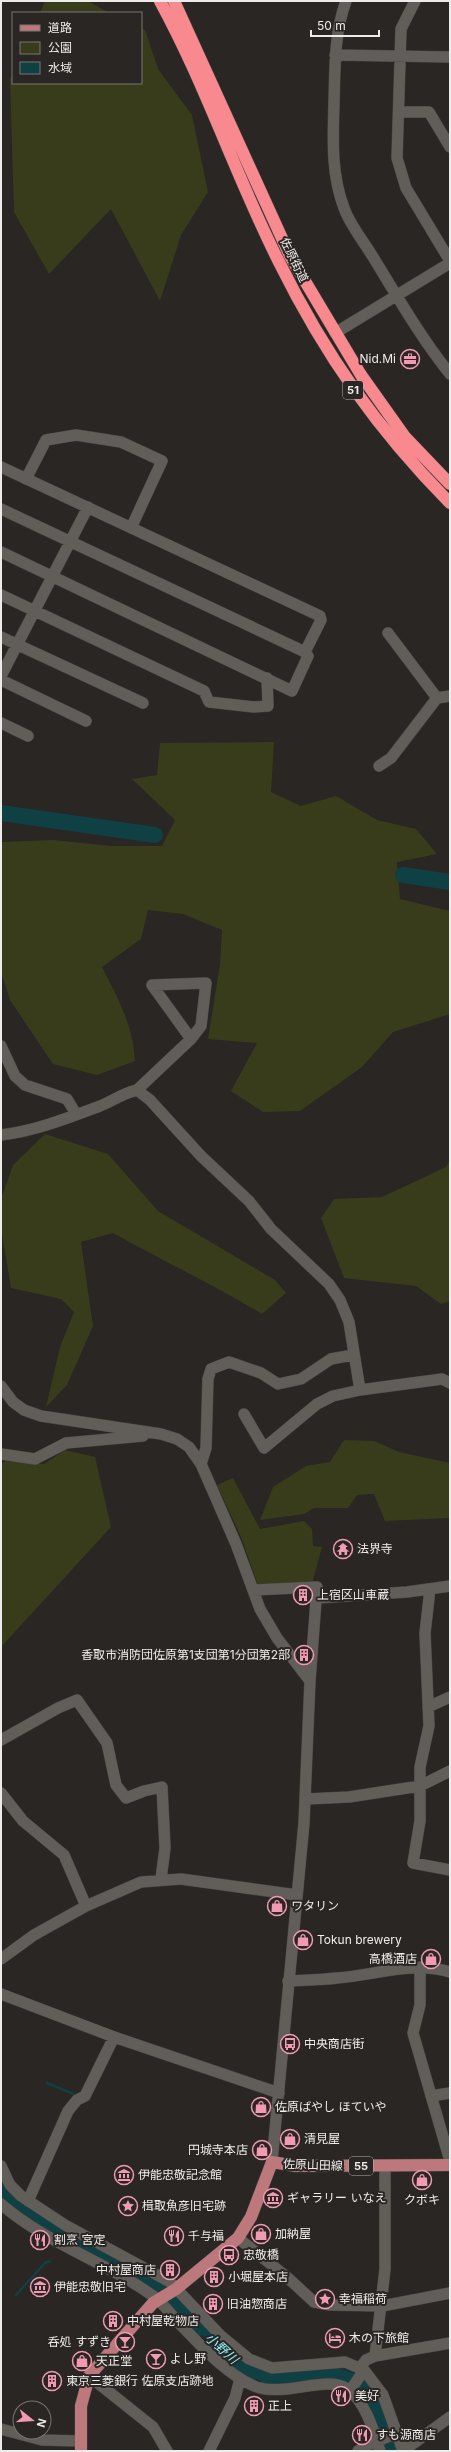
<svg xmlns="http://www.w3.org/2000/svg" width="451" height="2452" font-family="Inter,'Noto Sans JP',sans-serif">
  <style>
    .green { fill: #383c1b }
    .water { fill: #0f4044 }
    .lines { fill: none; stroke-linecap: round; stroke-linejoin: round }
    .stream { stroke: #0f4044; stroke-width: 2.5 }
    .river { stroke: #0f4044; stroke-width: 16 }
    .minor-casing { stroke: #464441; stroke-width: 12 }
    .major-casing { stroke: #464441; stroke-width: 13 }
    .highway-casing { stroke: #464441; stroke-width: 13 }
    .minor { stroke: #615e5a; stroke-width: 11 }
    .major { stroke: #bc787a; stroke-width: 12 }
    .highway { stroke: #f8898f; stroke-width: 12 }
    .labels { text-anchor: middle; stroke-width: 4; stroke-linejoin: round; paint-order: stroke }
    .shield { fill: #292623; stroke: #b3b1ae; stroke-width: 1 }
    .shield-label { font-size: 11px; font-weight: bold; fill: #eeecea }
    .street-label { font-size: 12px; fill: #eeecea; stroke: #292623 }
    .poi-label { font-size: 12px; fill: #eeecea; stroke: #292623; text-anchor: start }
    .water-label { font-size: 13px; font-style: italic; fill: #90f2fa; stroke: #292623 }
  </style>
  <rect width="100%" height="100%" fill="#292623"/>
  <path class="green" d="M45,1h43l21,12h-69z
    M141,28l4,2 13,39 34,46 16,77 -27,43 -21,66 -49,-92 -62,65 -35,-62 -4,-133 3,-7v11h128z
    M274,742l-3,50 30,14 35,-10 41,24 39,9 21,25 -40,8 3,37 50,12v103l-57,18 -31,35 -62,44 -37,1 -32,-21 26,-48 -49,-4 12,-75 2,-34 -39,-16 -35,-4 -7,29 -39,28c16,31 31,58 33,94l-38,14 -44,-11 -43,-64 -9,-28v-130l52,-2 59,6h50l13,-26 -43,-41 25,-4 3,-32z
    M45,1134l63,20 50,57 117,69 11,13 -24,21c-48,-29 -99,-53 -149,-81l-32,9 12,84 -26,59 -21,22 14,-60 14,-35 -13,-13 -50,-11 -10,-60v-29l12,-34z
    M450,1160v141l-9,3 -25,-18 -72,-8 -23,-60 13,-19 48,-2 64,-30z
    M344,1440l30,1 25,11 51,11v55l-65,3 -11,-27 -17,1 -9,13h-34l-10,6 -44,6 13,-33 33,-21 24,-4z
    M65,1450l30,7 16,70 -110,120v-183l5,-3 38,3z
    M233,1478l27,51 44,-8 8,8 1,17 9,1 -10,37 -53,4 -18,-51 -24,-52z"/>
  <path class="water" d="M1,2180l5,10 13,12 148,84 10,12 71,65 89,5 22,6 18,18 22,59h-12l-4,-4 -28,-59 -76,-2 -18,-3v-2l-5,-2 -1,2c-20,-9 -35,-25 -51,-39l2,-3 -4,-4 -3,2 -29,-29 -151,-94 -18,-14z"/>
  <g class="lines">
    <path class="stream" d="M47,2083l29,12
      M16,2295l29,-32 5,-2"/>
    <path class="river" d="M1,813l154,22
      M403,875l47,7"/>
    <defs>
      <path id="minor" d="M346,1c-12,33 -11,67 -12,102 -1,36 -3,71 10,105 6,17 20,34 29,49 24,39 48,81 77,117
        M415,1l-14,28 -4,129 9,30 44,73
        M335,55l115,2
        M399,112h30l21,35
        M335,333l115,-70
        M1,467l319,149 1,4 -16,32
        M26,479l20,-39 30,-5 45,7 41,19 -31,67
        M1,509l304,143 3,4 -16,35 -291,-139
        M1,595l203,96 5,11 45,5 14,-1 -1,-28
        M388,633l49,65
        M1,637l142,66
        M1,676l87,-169
        M1,680l85,41
        M1,723l27,13
        M379,766l12,-8 46,-60 13,-2
        M1,1046l14,30 10,9 42,14 9,15
        M137,1090l54,-51 -39,-54 54,-2 -5,43 -10,13
        M1,1135c34,-4 67,-17 99,-29 13,-5 23,-13 37,-16l13,10 51,56 48,45 22,28 58,55 11,16 9,22 11,68 82,-11 8,4
        M1,1386l12,16 11,8 17,6 120,18 16,5 12,8 12,17 35,80 24,65 17,29 33,43 -6,142 -32,339
        M244,1414l20,34 53,-44 16,-8 27,-6
        M1,1454l34,5 31,-16 77,-7
        M201,1464l5,-16 2,-69 3,-10 18,-7 32,11 17,11 23,-5 30,-20 22,-4
        M430,1589l-5,44 4,93 -9,41v54l-7,42 37,7
        M253,1590l64,-3 -7,94
        M317,1598l90,-6 43,-6
        M428,1707l22,-10
        M1,1740l57,-32 19,-8 30,43 9,42 10,13 18,-7 18,-4 3,61 -4,31
        M1,1793l22,28 41,34 22,51
        M306,1799l43,-2 71,-11 30,-15
        M1,1959l33,-24 52,-29 55,-24 40,-3 116,16
        M420,1967v38l-7,28 37,128
        M288,1981c16,-1 33,-1 49,-3 39,-3 75,-17 113,-6
        M1,1994l113,43 165,56
        M431,2096l19,-3
        M1,2166l9,19 11,11 44,29 105,57 51,54 28,23 23,9 73,-6 19,8 19,25 20,56 47,-34
        M28,2201l40,-90 9,-11 8,-4 29,-59
        M1,2204c46,40 106,58 155,94 7,6 14,15 20,22 23,23 48,53 78,66 30,12 71,-11 92,2 19,12 28,43 34,63
        M238,2238l50,40 26,24 16,3 52,1 68,-13
        M375,2356l75,-13
        M360,2368l6,-8 9,-4 10,-87v-103
        M89,2376l64,51 14,24
        M350,2391l14,-21
        M1,2429l41,11 38,1
        M209,2451l26,-53 5,-19
        M358,2451l10,-6 29,-12"/>
      <path id="major" d="M81,2451v-45l8,-30 64,-73 23,-14 62,-51 13,-21 21,-55 24,4 154,-1"/>
      <path id="highway" d="M160,1c46,84 76,176 119,261 46,93 99,168 171,241
        M174,1l116,255 71,119 44,62 45,47"/>
    </defs>
    <use href="#minor" class="minor-casing"/>
    <use href="#major" class="major-casing"/>
    <use href="#highway" class="highway-casing"/>
    <use href="#minor" class="minor"/>
    <use href="#major" class="major"/>
    <use href="#highway" class="highway"/>
  </g>
  <defs>
    <symbol id="office-ring" viewBox="-11 -11 22 22"><circle r="9.5" fill="#292623" stroke="#f19ab1" stroke-width="1.5"/><path d="M-6-3h4V-5.5h4V-3h4V5H-6ZM-1-4.5V-3h2v-1.5ZM-6 0V1H6V0Z" fill="#f19ab1"/></symbol>
    <symbol id="temple-ring" viewBox="-11 -11 22 22"><circle r="9.5" fill="#292623" stroke="#f19ab1" stroke-width="1.5"/><path d="M0-6L5-2H3V0L6.5 2.5H4V6H1.5V3h-3V6H-4V2.5H-6.5L-3 0V-2H-5Z" fill="#f19ab1"/></symbol>
    <symbol id="building-ring" viewBox="-11 -11 22 22"><circle r="9.5" fill="#292623" stroke="#f19ab1" stroke-width="1.5"/><path d="M-4-6H4V6H1V3H-1V6H-4ZM-2.5-4.3h1.7v1.8h-1.7ZM.8-4.3h1.7v1.8H.8ZM-2.5-1h1.7V.8h-1.7ZM.8-1h1.7V.8H.8Z" fill="#f19ab1"/></symbol>
    <symbol id="shop-ring" viewBox="-11 -11 22 22"><circle r="9.5" fill="#292623" stroke="#f19ab1" stroke-width="1.5"/><path d="M-5-2.5h2.3a2.7 3.5 0 0 1 5.4 0H5L5.5 6h-11ZM-1.5-2.5h3a1.5 2.3 0 0 0-3 0Z" fill="#f19ab1"/></symbol>
    <symbol id="bus-ring" viewBox="-11 -11 22 22"><circle r="9.5" fill="#292623" stroke="#f19ab1" stroke-width="1.5"/><path d="M-5-6H5V4H4V6H2V4H-2V6H-4V4H-5ZM-3.5-4V0h7V-4ZM-3.5 1.2v1.5H-2V1.2ZM2 1.2v1.5H3.5V1.2Z" fill="#f19ab1"/></symbol>
    <symbol id="museum-ring" viewBox="-11 -11 22 22"><circle r="9.5" fill="#292623" stroke="#f19ab1" stroke-width="1.5"/><path d="M0-6L6-3V-2H-6V-3ZM-5-1h2V3h-2ZM-1-1h2V3h-2ZM3-1h2V3H3ZM-6 4H6V6H-6Z" fill="#f19ab1"/></symbol>
    <symbol id="sight-ring" viewBox="-11 -11 22 22"><circle r="9.5" fill="#292623" stroke="#f19ab1" stroke-width="1.5"/><path d="M0-6L1.8-2.2L6-1.7L2.9 1.2L3.7 5.4L0 3.3L-3.7 5.4L-2.9 1.2L-6-1.7L-1.8-2.2Z" fill="#f19ab1"/></symbol>
    <symbol id="restaurant-ring" viewBox="-11 -11 22 22"><circle r="9.5" fill="#292623" stroke="#f19ab1" stroke-width="1.5"/><path d="M-5-6h1v4h1v-4h1v4h1v-4h1v5L-1.5 .5V6h-2V.5L-5-1ZM5-6V6H3V1.5H1.5Q1.5-4 5-6Z" fill="#f19ab1"/></symbol>
    <symbol id="hotel-ring" viewBox="-11 -11 22 22"><circle r="9.5" fill="#292623" stroke="#f19ab1" stroke-width="1.5"/><path d="M-6-4.5h1.5V1H6V5H4.5V3h-9V5H-6ZM-4 0a1.8 1.8 0 1 1 3.6 0ZM.5 0V-2.5h3Q6-2.5 6 0Z" fill="#f19ab1"/></symbol>
    <symbol id="bar-ring" viewBox="-11 -11 22 22"><circle r="9.5" fill="#292623" stroke="#f19ab1" stroke-width="1.5"/><path d="M-6-5H6L.8 .8V4.5H3.5V6h-7V4.5H-.8V.8Z" fill="#f19ab1"/></symbol>
  </defs>
  <g fill-rule="evenodd">
    <use href="#office-ring" x="399" y="348" width="22" height="22"/>
    <use href="#temple-ring" x="332" y="1538" width="22" height="22"/>
    <use href="#building-ring" x="292" y="1584" width="22" height="22"/>
    <use href="#building-ring" x="293" y="1644" width="22" height="22"/>
    <use href="#shop-ring" x="266" y="1895" width="22" height="22"/>
    <use href="#shop-ring" x="292" y="1929" width="22" height="22"/>
    <use href="#shop-ring" x="420" y="1948" width="22" height="22"/>
    <use href="#bus-ring" x="279" y="2033" width="22" height="22"/>
    <use href="#shop-ring" x="250" y="2096" width="22" height="22"/>
    <use href="#shop-ring" x="279" y="2128" width="22" height="22"/>
    <use href="#shop-ring" x="251" y="2139" width="22" height="22"/>
    <use href="#museum-ring" x="113" y="2164" width="22" height="22"/>
    <use href="#shop-ring" x="411" y="2169" width="22" height="22"/>
    <use href="#museum-ring" x="262" y="2187" width="22" height="22"/>
    <use href="#sight-ring" x="117" y="2195" width="22" height="22"/>
    <use href="#shop-ring" x="250" y="2223" width="22" height="22"/>
    <use href="#restaurant-ring" x="163" y="2225" width="22" height="22"/>
    <use href="#restaurant-ring" x="29" y="2229" width="22" height="22"/>
    <use href="#bus-ring" x="218" y="2244" width="22" height="22"/>
    <use href="#building-ring" x="159" y="2259" width="22" height="22"/>
    <use href="#building-ring" x="203" y="2266" width="22" height="22"/>
    <use href="#museum-ring" x="29" y="2276" width="22" height="22"/>
    <use href="#sight-ring" x="314" y="2288" width="22" height="22"/>
    <use href="#building-ring" x="202" y="2293" width="22" height="22"/>
    <use href="#building-ring" x="102" y="2310" width="22" height="22"/>
    <use href="#hotel-ring" x="324" y="2327" width="22" height="22"/>
    <use href="#bar-ring" x="114" y="2331" width="22" height="22"/>
    <use href="#bar-ring" x="145" y="2348" width="22" height="22"/>
    <use href="#shop-ring" x="71" y="2350" width="22" height="22"/>
    <use href="#building-ring" x="41" y="2370" width="22" height="22"/>
    <use href="#restaurant-ring" x="330" y="2385" width="22" height="22"/>
    <use href="#building-ring" x="243" y="2395" width="22" height="22"/>
    <use href="#restaurant-ring" x="351" y="2424" width="22" height="22"/>
  </g>
  <g class="labels">
    <g class="shield">
      <rect x="343" y="381" width="20" height="18" rx="3"/>
      <rect x="349" y="2157" width="24" height="18" rx="3"/>
    </g>
    <g class="shield-label">
      <text x="353" y="394">51</text>
      <text x="361" y="2170">55</text>
    </g>
    <g class="street-label">
      <text transform="translate(294 260) rotate(64)" y="4">佐原街道</text>
      <text transform="translate(313 2165) rotate(2)" y="4">佐原山田線</text>
    </g>
    <g class="poi-label">
      <text x="396" y="363" text-anchor="end">Nid.Mi</text>
      <text x="357" y="1553">法界寺</text>
      <text x="317" y="1599">上宿区山車蔵</text>
      <text x="290" y="1659" text-anchor="end">香取市消防団佐原第1支団第1分団第2部</text>
      <text x="291" y="1910">ワタリン</text>
      <text x="317" y="1944">Tokun brewery</text>
      <text x="417" y="1963" text-anchor="end">高橋酒店</text>
      <text x="304" y="2048">中央商店街</text>
      <text x="275" y="2111">佐原ばやし ほていや</text>
      <text x="304" y="2143">清見屋</text>
      <text x="248" y="2154" text-anchor="end">円城寺本店</text>
      <text x="138" y="2179">伊能忠敬記念館</text>
      <text x="287" y="2202">ギャラリー いなえ</text>
      <text x="422" y="2204" text-anchor="middle">クボキ</text>
      <text x="142" y="2210">楫取魚彦旧宅跡</text>
      <text x="275" y="2238">加納屋</text>
      <text x="188" y="2240">千与福</text>
      <text x="54" y="2244">割烹 宮定</text>
      <text x="243" y="2259">忠敬橋</text>
      <text x="156" y="2274" text-anchor="end">中村屋商店</text>
      <text x="228" y="2281">小堀屋本店</text>
      <text x="54" y="2291">伊能忠敬旧宅</text>
      <text x="339" y="2303">幸福稲荷</text>
      <text x="227" y="2308">旧油惣商店</text>
      <text x="127" y="2325">中村屋乾物店</text>
      <text x="349" y="2342">木の下旅館</text>
      <text x="111" y="2346" text-anchor="end">呑処 すずき</text>
      <text x="170" y="2363">よし野</text>
      <text x="96" y="2365">天正堂</text>
      <text x="66" y="2385">東京三菱銀行 佐原支店跡地</text>
      <text x="355" y="2400">美好</text>
      <text x="268" y="2410">正上</text>
      <text x="376" y="2439">すも源商店</text>
    </g>
    <g class="water-label">
      <text transform="translate(222 2348) rotate(42)" y="5">小野川</text>
    </g>
  </g>
  <rect width="451" height="2452" fill="none" stroke="#eeecea" stroke-width="4"/>
  <rect x="12" y="12" width="130" height="72" fill="#292623" stroke="#787573"/>
  <rect x="20" y="25" width="20" height="6" fill="#bc787a" stroke="#787573"/>
  <text x="48" y="32" font-size="12" fill="#eeecea">道路</text>
  <rect x="20" y="42" width="20" height="12" fill="#383c1b" stroke="#787573"/>
  <text x="48" y="52" font-size="12" fill="#eeecea">公園</text>
  <rect x="20" y="62" width="20" height="12" fill="#0f4044" stroke="#787573"/>
  <text x="48" y="72" font-size="12" fill="#eeecea">水域</text>
  <g transform="translate(32 2420) rotate(107)"><circle r="19" fill="#292623" stroke="#787573"/>
  <path d="M0-3L7 15L0 10L-7 15Z" fill="#f19ab1"/>
  <text y="-6" font-size="11" font-weight="bold" text-anchor="middle" fill="#eeecea">N</text>
  </g>
  <path d="M311 30v6h68v-6" fill="none" stroke="#eeecea" stroke-width="2"/>
  <text x="317" y="30" font-size="12" fill="#eeecea" stroke="#292623" stroke-width="3" paint-order="stroke">50 m</text>
</svg>
